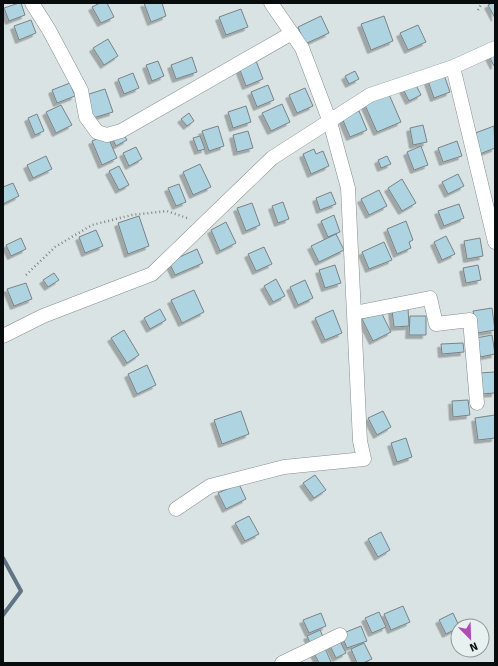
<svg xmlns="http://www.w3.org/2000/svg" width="498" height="666" font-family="Signika,sans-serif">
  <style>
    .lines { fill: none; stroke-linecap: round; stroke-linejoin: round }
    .stream { stroke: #617484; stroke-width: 4 }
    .building { fill: #aed4e2; stroke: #7b8285; filter: url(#shadow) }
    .minor-casing { stroke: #858d8d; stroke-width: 15 }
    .path { stroke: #7e8484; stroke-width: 2.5; stroke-dasharray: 1 3; stroke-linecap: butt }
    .minor { stroke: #fff; stroke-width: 14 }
  </style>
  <defs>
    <filter id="shadow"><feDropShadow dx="-3.5" dy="3.5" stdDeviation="0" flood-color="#0004"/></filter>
  </defs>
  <rect width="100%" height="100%" fill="#dae3e3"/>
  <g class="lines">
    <path class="stream" d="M3,558l18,33 -18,24"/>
  </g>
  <path class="building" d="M19,3h2l4,12 -16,6 -5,-13z
    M100,3h7l7,14 -13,6 -9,-16z
    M144,3h18l4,13 -15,6z
    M492,3h3v15l-7,-13z
    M241,9l7,18 -22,8 -7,-18z
    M321,16l8,17 -24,11 -7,-17z
    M384,16l9,25 -22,9 -10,-26z
    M31,20l5,13 -17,7 -5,-14z
    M418,25l8,17 -18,8 -8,-17z
    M108,39l10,17 -14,9 -11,-17z
    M495,53v12l-1,1 -5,-10z
    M192,57l5,15 -21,7 -5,-14z
    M255,58l8,21 -17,7 -8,-21z
    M158,61l6,15 -12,5 -6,-16z
    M355,71l4,8 -10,5 -4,-8z
    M133,73l6,15 -15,6 -6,-15z
    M444,75l6,17 -16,6 -6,-17z
    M70,83l5,13 -18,7 -5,-13z
    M415,83l6,12 -12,6 -6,-12z
    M268,85l6,15 -17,7 -6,-15z
    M305,88l8,18 -16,7 -8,-18z
    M105,89l8,23 -20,6 -7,-23z
    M388,92l13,30 -24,10 -13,-29z
    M282,104l8,18 -19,9 -9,-18z
    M61,105l11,20 -16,8 -10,-21z
    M246,106l5,16 -18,6 -5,-16z
    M359,111l8,19 -17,7 -8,-19z
    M189,113l5,8 -7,5 -6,-7z
    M37,114l7,17 -9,4 -7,-17z
    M423,125l4,17 -14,3 -3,-17z
    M218,126l6,20 -15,5 -7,-20z
    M494,126l1,22 -18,7 -7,-20z
    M121,131l6,9 -11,6 -5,-10z
    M248,131l5,17 -16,4 -4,-17z
    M107,135l10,23 -15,7 -10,-24z
    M200,136l5,13 -7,2 -5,-13z
    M457,141l5,15 -19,6 -5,-14z
    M421,146l7,19 -14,5 -7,-18z
    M136,147l6,12 -13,7 -6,-13z
    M314,149l2,5 7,-3 6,15 -18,8 -8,-20z
    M46,156l6,13 -19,9 -6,-13z
    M387,156l4,8 -10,4 -3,-8z
    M200,164l11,23 -18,8 -10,-23z
    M119,166l10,19 -10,5 -10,-19z
    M458,174l6,12 -16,8 -6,-12z
    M402,179l14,24 -14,8 -14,-23z
    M13,183l6,13 -16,8v-17z
    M179,184l7,18 -10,4 -8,-18z
    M379,190l8,16 -18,9 -8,-16z
    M331,192l5,12 -16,6 -4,-12z
    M283,202l6,17 -11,4 -6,-17z
    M252,203l8,22 -14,6 -9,-23z
    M459,204l5,14 -20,8 -6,-15z
    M334,215l6,17 -12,5 -7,-16z
    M139,216l10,30 -21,8 -10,-31z
    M406,221l7,19 -4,2 2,6 -14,6 -10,-25z
    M226,222l10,21 -16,8 -9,-21z
    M96,230l7,16 -18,7 -6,-16z
    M336,234l8,16 -25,12 -8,-16z
    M446,236l9,18 -13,6 -8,-18z
    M21,238l5,11 -15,7 -5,-11z
    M480,238l3,18 -16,3 -3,-18z
    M384,242l8,18 -23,9 -7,-17z
    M264,247l8,17 -16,7 -8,-17z
    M197,249l6,14 -28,12 -6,-13z
    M335,265l6,18 -16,5 -6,-18z
    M478,265l3,15 -15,3 -3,-15z
    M54,273l5,7 -11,7 -5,-7z
    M276,279l9,17 -12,6 -9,-16z
    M305,280l8,18 -15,7 -8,-18z
    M26,283l6,16 -18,7 -7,-17z
    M194,290l10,22 -22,11 -11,-23z
    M408,308l1,18 -15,1 -2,-17z
    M492,308l3,22 -18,3 -4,-22z
    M160,309l6,11 -16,9 -6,-11z
    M333,310l9,23 -17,7 -10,-22z
    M380,310l11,22 -18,9 -11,-22z
    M410,316h16v19h-17z
    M124,330l15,25 -12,8 -16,-25z
    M492,335l3,19 -15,3 -4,-19z
    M463,343l1,9 -22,2 -1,-10z
    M147,365l9,20 -19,9 -9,-20z
    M495,372v21l-15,1 -1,-21z
    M468,400l2,15 -17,2 -1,-16z
    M241,411l8,23 -27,10 -8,-24z
    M383,411l8,16 -14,8 -9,-17z
    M495,415v23l-17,2 -3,-22z
    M406,438l6,19 -15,5 -6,-19z
    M315,475l11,15 -12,8 -11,-15z
    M239,484l7,15 -20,10 -8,-16z
    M249,516l10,18 -14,7 -10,-18z
    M381,532l9,18 -12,7 -10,-18z
    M403,606l7,16 -19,8 -7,-16z
    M379,612l7,15 -14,6 -7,-15z
    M321,613l5,13 -17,7 -6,-13z
    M453,613l6,13 -1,2 -12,6 -7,-14z
    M361,626l6,15 -20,7 -6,-14z
    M320,630l4,9 -13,6 -4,-9z
    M339,639l7,14 -10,5 -7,-14z
    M364,643l8,16 -9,4h-6l-6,-14z
    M324,646l7,16 -3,1h-9l-6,-12z"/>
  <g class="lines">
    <defs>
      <path id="minor" d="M32,3l17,27 32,60 5,27 11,15 10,3 14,-4 171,-98
        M453,67l42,175
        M354,313l76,-15 6,26 34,-4 7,83
        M3,336l40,-20 109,-42 120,-116 98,-63 83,-28 42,-19
        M176,509l34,-23 74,-19 80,-8 -4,-18 -12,-253 -18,-66 -28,-74 -31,-45
        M282,663l58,-28"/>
    </defs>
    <use href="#minor" class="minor-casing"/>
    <path class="path" d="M478,10l4,-7
      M26,275l29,-28 37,-22 40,-10 35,-4 23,8"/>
    <use href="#minor" class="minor"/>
  </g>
  <rect width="498" height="666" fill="none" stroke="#090c0c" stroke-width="8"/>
  <g transform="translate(470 638) rotate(157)"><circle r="19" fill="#e7f1f0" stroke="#8e9595"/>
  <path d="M0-3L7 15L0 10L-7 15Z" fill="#ae4db4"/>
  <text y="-6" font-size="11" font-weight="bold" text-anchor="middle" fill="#090c0c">N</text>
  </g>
</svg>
